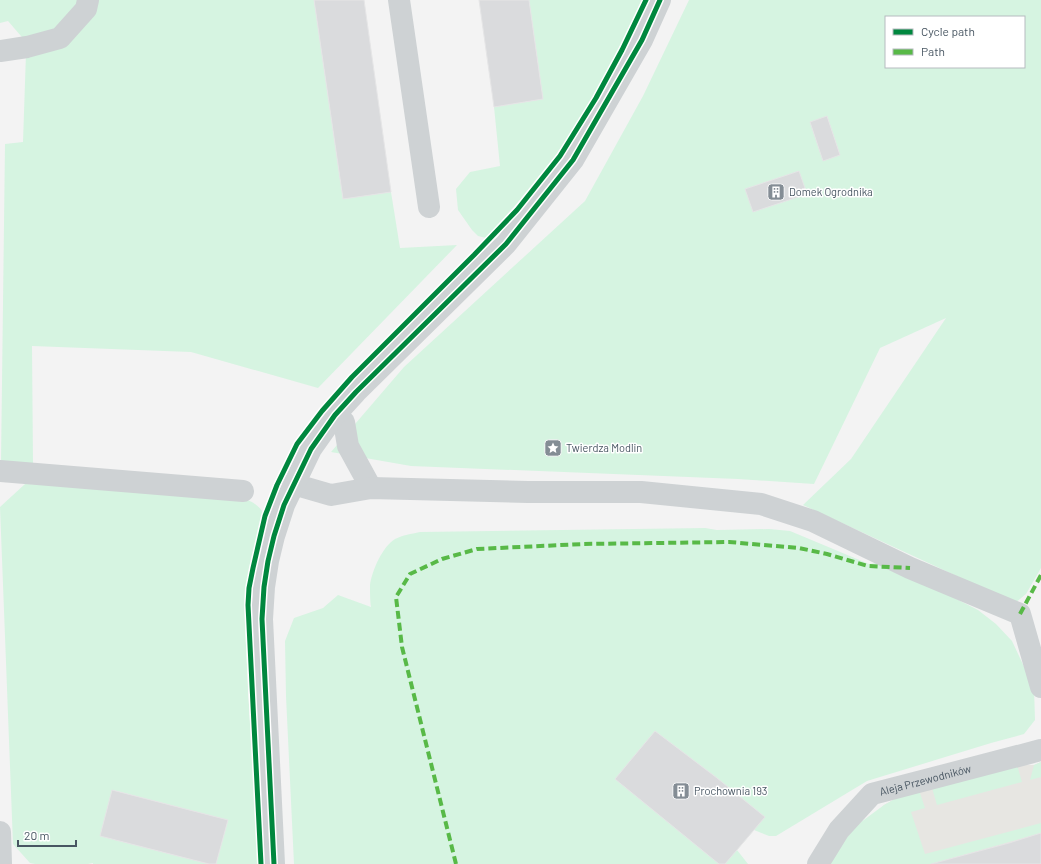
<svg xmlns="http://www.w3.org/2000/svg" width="1041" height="864" font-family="Barlow,sans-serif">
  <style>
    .commercial { fill: #e7e6e2 }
    .green { fill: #d6f4e1; fill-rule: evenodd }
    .building { fill: #dadbdd; stroke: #e5e5e6 }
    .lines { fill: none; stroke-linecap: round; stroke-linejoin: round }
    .minor { stroke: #ced2d4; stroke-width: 22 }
    .quiet { stroke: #58b947; stroke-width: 4; stroke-dasharray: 8 4; stroke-linecap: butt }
    .cycleway-casing { stroke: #fff; stroke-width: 8 }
    .cycleway { stroke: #00873e; stroke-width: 5 }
    .labels { text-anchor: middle; stroke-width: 3; stroke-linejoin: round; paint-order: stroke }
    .poi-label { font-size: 11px; fill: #485662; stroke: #fff; text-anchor: start }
    .street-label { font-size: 11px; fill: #485662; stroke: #fff }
  </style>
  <rect width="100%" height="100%" fill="#f3f3f3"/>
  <path class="commercial" d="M1041,762v102h-216l59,-59 18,-10 115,-30h17z"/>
  <path class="green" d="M0,0h80l-20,30 -33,13 -19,-22 -8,2z
    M95,0h219l29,199 48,-7 9,56 57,-3 -139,143 -127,-36 -159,-6 1,118 -32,-1 4,-319 18,-2 3,-89z
    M529,0h113l-18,38 -32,62 -36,55 -37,46 -33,37 -8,-2 -6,-6 -14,-20 -2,-21 14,-17 30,-6 -6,-59 49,-8z
    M689,0h352v568l-15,26 -11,9 -212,-98 48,-46 95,-141 -66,30 -66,136 -76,-5 -327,-13 -80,-14 73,-85 181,-166 58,-105zM886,17h138v50h-138z
    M25,484l86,2 130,11c10,4 16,7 22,15l-12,50 -5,39 -1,23 3,66 11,174h-43l12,-44 -115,-30 -12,46 108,28h-116v-1l-5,1h-53l-5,-1 -17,-19 -13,-337z
    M705,528l12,2 52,-1 21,2 79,33 8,-1 56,24 45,23 18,14 16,17 22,47 1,32 -11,14 -33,9 -124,38 -91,55h-7l-15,-6 -17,20 11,14h-454l-8,-168 -1,-55 9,-23 29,-10 15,-13 33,12c-1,-6 -1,-15 -1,-22 2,-14 12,-38 25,-46 8,-4 16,-5 25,-7z
    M1041,762v15l-11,3 4,-15z
    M1017,765l5,17 -85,23 -5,-17z
    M919,790l6,18 -14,4 14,42 116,-31v10l-110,31h-106l32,-39 27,-20 18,-10z"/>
  <path class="building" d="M314,0h50l27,192 -48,7z
    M479,0h50l14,99 -49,8z
    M827,116l13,39 -17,6 -13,-39z
    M799,171l8,23 -54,18 -8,-23z
    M655,731l62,47 48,39 -40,47h-6l-104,-85z
    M112,790l116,30 -12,44h-7l-109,-28z
    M1041,833v31h-110l78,-21z"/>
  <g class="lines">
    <g class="minor">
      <path d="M399,0l30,207"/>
      <path d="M0,51l27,-4 33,-9 26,-29 2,-9"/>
      <path d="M335,415l9,7 4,24 23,42"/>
      <path d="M0,471l243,20"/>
      <path d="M293,484l38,11 40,-7 157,4h113l120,12 52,17 97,47 110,46 21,73"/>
      <path d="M0,832l1,32"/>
      <path d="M274,864l-12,-245 2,-32 4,-26 6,-25 10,-31 27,-56 24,-34 21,-23 150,-148 67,-84 69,-120 18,-40"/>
      <path id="s1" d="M818,864l21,-34 33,-36 169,-44"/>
    </g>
    <path class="quiet" d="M1020,614l21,-39
      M456,864l-54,-217 -6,-50 14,-23 32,-15 35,-10 106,-5 146,-2 70,6 28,6 41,12 42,2"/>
    <defs>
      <path id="cycleway" d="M261,864l-13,-259 1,-17 4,-20 12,-52 12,-31 20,-41 25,-33 30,-34 122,-122 43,-45 43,-54 36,-58 26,-48 24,-50
        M274,864l-12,-245 2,-32 4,-26 6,-25 10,-31 27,-56 24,-34 21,-23 150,-148 67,-84 69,-120 18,-40"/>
    </defs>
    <use href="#cycleway" class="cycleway-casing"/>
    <use href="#cycleway" class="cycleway"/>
  </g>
  <defs>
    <symbol id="building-square" viewBox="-11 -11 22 22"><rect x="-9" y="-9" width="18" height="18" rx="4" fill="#848d95" stroke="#fff"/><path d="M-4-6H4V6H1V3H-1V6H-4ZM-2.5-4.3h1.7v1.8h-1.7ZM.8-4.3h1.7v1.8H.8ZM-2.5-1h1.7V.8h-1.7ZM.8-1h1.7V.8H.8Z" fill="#fff"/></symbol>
    <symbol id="sight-square" viewBox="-11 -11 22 22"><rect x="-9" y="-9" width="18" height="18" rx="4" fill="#848d95" stroke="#fff"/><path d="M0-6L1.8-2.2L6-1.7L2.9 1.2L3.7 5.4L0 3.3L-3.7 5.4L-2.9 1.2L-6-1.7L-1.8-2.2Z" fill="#fff"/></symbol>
  </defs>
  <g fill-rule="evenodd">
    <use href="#building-square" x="766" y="182" width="20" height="20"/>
    <use href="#sight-square" x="543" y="438" width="20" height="20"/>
    <use href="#building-square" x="671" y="781" width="20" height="20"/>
  </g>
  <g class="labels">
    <g class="poi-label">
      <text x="789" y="196">Domek Ogrodnika</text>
      <text x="566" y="452">Twierdza Modlin</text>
      <text x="694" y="795">Prochownia 193</text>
    </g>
    <g class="street-label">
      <text dy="4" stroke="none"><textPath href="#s1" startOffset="144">Aleja Przewodników</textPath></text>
    </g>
  </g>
  <rect x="885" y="16" width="140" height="52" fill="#ffffff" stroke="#b6bbc0"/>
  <rect x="893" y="29" width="20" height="6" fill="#00873e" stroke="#b6bbc0"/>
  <text x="921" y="36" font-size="12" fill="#485662">Cycle path</text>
  <rect x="893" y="49" width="20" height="6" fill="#58b947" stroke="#b6bbc0"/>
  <text x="921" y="56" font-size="12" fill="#485662">Path</text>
  <path d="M18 840v6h58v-6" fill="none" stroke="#485662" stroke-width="2"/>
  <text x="24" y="840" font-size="12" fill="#485662" stroke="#ffffff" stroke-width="3" paint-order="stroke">20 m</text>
</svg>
